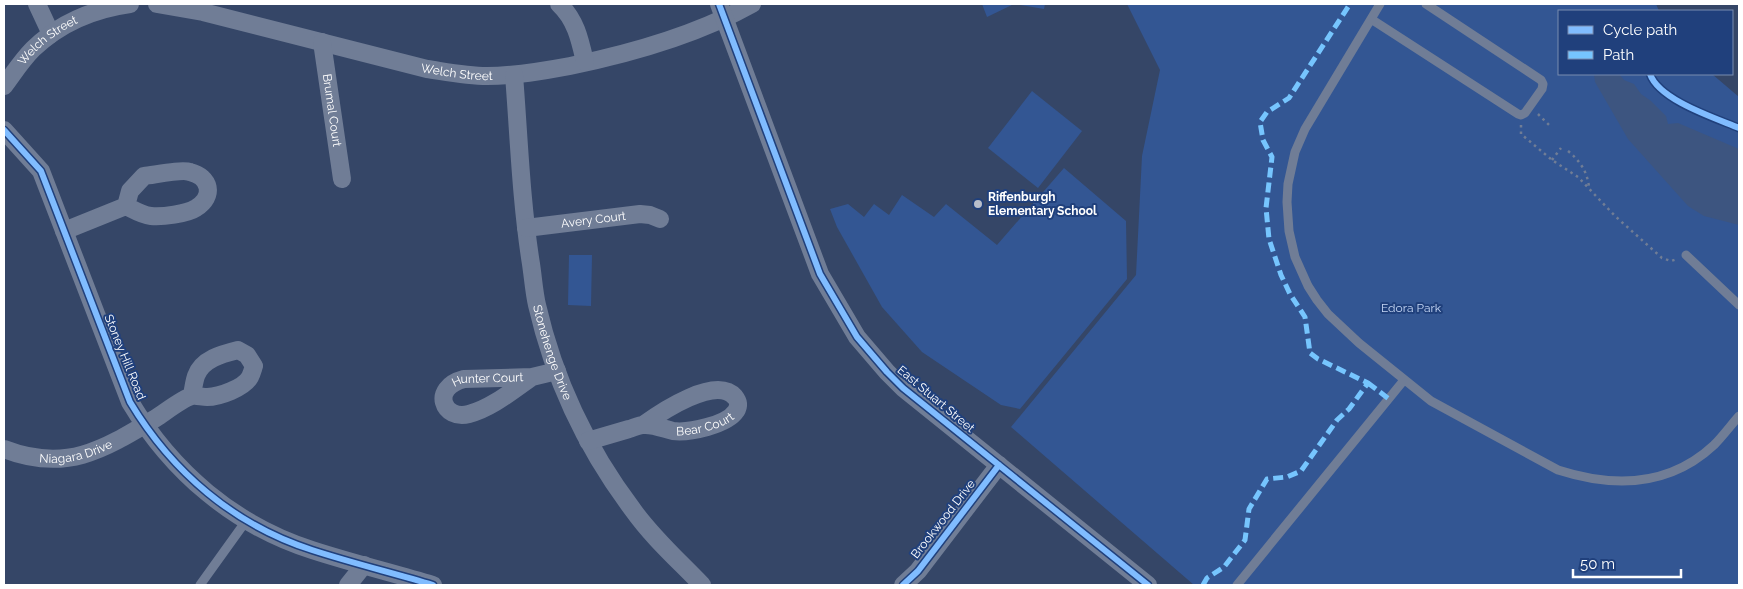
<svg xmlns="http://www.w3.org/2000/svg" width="1743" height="589" font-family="Raleway,sans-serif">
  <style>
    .green { fill: #335693 }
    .water { fill: #3d5580 }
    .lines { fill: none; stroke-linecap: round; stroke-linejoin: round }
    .path { stroke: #707d96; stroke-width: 2.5; stroke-dasharray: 2.5 4; stroke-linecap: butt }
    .lane { stroke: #707d96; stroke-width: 9 }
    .street { stroke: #707d96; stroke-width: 18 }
    .quiet { stroke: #76c5fe; stroke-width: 5; stroke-dasharray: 10 5; stroke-linecap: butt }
    .cycleway-casing { stroke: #20407c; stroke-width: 9 }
    .cycleway { stroke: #80bcff; stroke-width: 6 }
    .poi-dot { fill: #b8beca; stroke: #20407c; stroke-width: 2 }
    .labels { text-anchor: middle; stroke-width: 4; stroke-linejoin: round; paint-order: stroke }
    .street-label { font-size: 12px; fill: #fff; stroke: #20407c }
    .poi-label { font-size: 12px; font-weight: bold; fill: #fff; stroke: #20407c; text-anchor: start }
    .park-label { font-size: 12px; fill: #c6d7f5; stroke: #20407c }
  </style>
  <rect width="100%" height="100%" fill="#354667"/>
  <path class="green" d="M982,4h63l-1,5 -30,-5 -27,13z
    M1127,4h529l3,7h-100v63h153l27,23v488h-545l-183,-158 125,-152 6,-119 18,-86z
    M1032,91l50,40 -44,57 -50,-40z
    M1064,168l62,53 1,58 -107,130 -19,-4 -79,-53 -40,-45 -45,-80 -7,-18 18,-5 16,13 10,-13 15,11 13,-20 32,22 12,-13 51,41z
    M569,255h23l-1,51 -23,-1z"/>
  <path class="water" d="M1594,74h25l5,6 10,4 7,10 10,7 15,15 2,8 10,-1 61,26v76l-35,-9 -16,-10 -60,-67 -33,-57z"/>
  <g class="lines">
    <path class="path" d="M1538,114l11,11
      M1521,125v9l31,26 26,17 37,39 47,42 9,3 6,-2
      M1568,151c12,10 19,20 21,36
      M1552,160l9,-12"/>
    <path class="lane" d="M1380,4l-75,125 -10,23 -7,32 -1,18 2,29 6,26 13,29 9,14 11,14 31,29 72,58 127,69c56,18 111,17 156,-25 9,-9 17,-20 25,-29
      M1371,19l147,95 3,1 4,-2 17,-24 1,-5 -2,-4 -115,-76
      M1686,255l53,50
      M200,585l46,-64
      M1237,585l167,-205"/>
    <g class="street">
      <path d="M37,4l14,30"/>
      <path id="s1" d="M157,4l46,8 224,57c20,3 40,7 60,7 28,0 56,-5 83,-10 63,-13 127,-31 182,-62"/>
      <path d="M559,4c17,16 21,36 26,58"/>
      <path d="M719,4l101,270 37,63 30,35 16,16 245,197"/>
      <path id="s2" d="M322,42l20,137"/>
      <path id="s3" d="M514,75c5,63 7,126 17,189 2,13 3,28 6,41 17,74 50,144 96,205 20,28 45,50 69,75"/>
      <path id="s4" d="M4,86c9,-12 18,-26 29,-37 27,-26 60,-40 97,-45"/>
      <path d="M4,130l37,41 89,231c42,70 104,123 182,148 40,13 81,23 121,35"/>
      <path id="s5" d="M526,228l114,-14 10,1 10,4"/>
      <path d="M64,231l62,-25c8,4 16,9 25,10 11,1 36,-2 45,-8 19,-12 14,-31 -6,-36 -8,-3 -36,3 -46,4l-14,15 -4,15"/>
      <path id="s6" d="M532,377c-19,13 -40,31 -63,37 -26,7 -39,-26 -5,-35l68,-2 25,-6"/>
      <path id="s7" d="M588,441c14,-4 27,-8 41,-12 4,-1 10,-4 14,-4 10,-1 21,4 30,6 16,2 54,-6 63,-20 3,-5 3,-9 -1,-14 -19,-22 -74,15 -92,28"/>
      <path id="s8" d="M4,449c62,24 99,1 152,-31 8,-5 27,-20 36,-22 4,-1 10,1 15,1 12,0 37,-9 43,-20 2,-4 3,-8 4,-11l-7,-11 -9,-5c-16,4 -36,9 -42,26 -2,6 -3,13 -4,20"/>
      <path d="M348,585l16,-20"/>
      <path d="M903,585l15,-14 81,-106"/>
    </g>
    <path class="quiet" d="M1368,383l21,16
      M1203,585l4,-7 17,-11 21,-27 4,-31 18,-30 20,-2 14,-6 36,-51 12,-11 19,-26 -50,-24 -8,-6 -5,-36 -15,-23 -9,-19 -12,-36 -3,-31 6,-51 -9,-17 -3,-18 7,-10 22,-14 61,-94"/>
    <defs>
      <path id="cycleway" d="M719,4l101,270 37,63 30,35 16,16 245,197
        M1650,74c9,26 65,44 89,54
        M4,130l37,41 89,231c42,70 104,123 182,148 40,13 81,23 121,35
        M903,585l15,-14 81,-106"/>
    </defs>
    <use href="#cycleway" class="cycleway-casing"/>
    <use href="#cycleway" class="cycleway"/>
  </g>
  <circle class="poi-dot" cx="978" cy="204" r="5"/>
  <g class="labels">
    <g class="street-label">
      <text dy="4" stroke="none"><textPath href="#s4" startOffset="64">Welch Street</textPath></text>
      <text dy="4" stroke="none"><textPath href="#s1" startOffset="308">Welch Street</textPath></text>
      <text dy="4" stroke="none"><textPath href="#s2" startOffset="69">Brumal Court</textPath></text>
      <text dy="4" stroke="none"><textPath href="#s5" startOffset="68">Avery Court</textPath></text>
      <text dy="4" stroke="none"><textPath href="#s3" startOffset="281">Stonehenge Drive</textPath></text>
      <text transform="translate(125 357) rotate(68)" y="4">Stoney Hill Road</text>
      <text dy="4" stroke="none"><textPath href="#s6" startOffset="162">Hunter Court</textPath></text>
      <text transform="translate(936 399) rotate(40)" y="4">East Stuart Street</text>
      <text dy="4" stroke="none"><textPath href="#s7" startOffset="121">Bear Court</textPath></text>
      <text dy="4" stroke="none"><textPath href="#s8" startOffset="74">Niagara Drive</textPath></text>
      <text transform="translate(943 519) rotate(-52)" y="4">Brookwood Drive</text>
    </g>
    <g class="poi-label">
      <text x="988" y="201">Riffenburgh<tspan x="988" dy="14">Elementary School</tspan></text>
    </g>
    <g class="park-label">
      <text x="1411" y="312">Edora Park</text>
    </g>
  </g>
  <rect width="1743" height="589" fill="none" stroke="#ffffff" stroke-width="10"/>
  <rect x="1558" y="10" width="175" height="65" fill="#20407c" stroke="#798cb0"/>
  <rect x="1568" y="26" width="25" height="8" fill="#80bcff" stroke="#798cb0"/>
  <text x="1603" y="35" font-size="15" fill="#ffffff">Cycle path</text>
  <rect x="1568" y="51" width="25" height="8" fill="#76c5fe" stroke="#798cb0"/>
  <text x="1603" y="60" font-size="15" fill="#ffffff">Path</text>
  <path d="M1573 569v8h108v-8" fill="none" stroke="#ffffff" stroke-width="2.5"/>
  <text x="1580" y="569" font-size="15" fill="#ffffff" stroke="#20407c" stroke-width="4" paint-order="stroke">50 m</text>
</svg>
